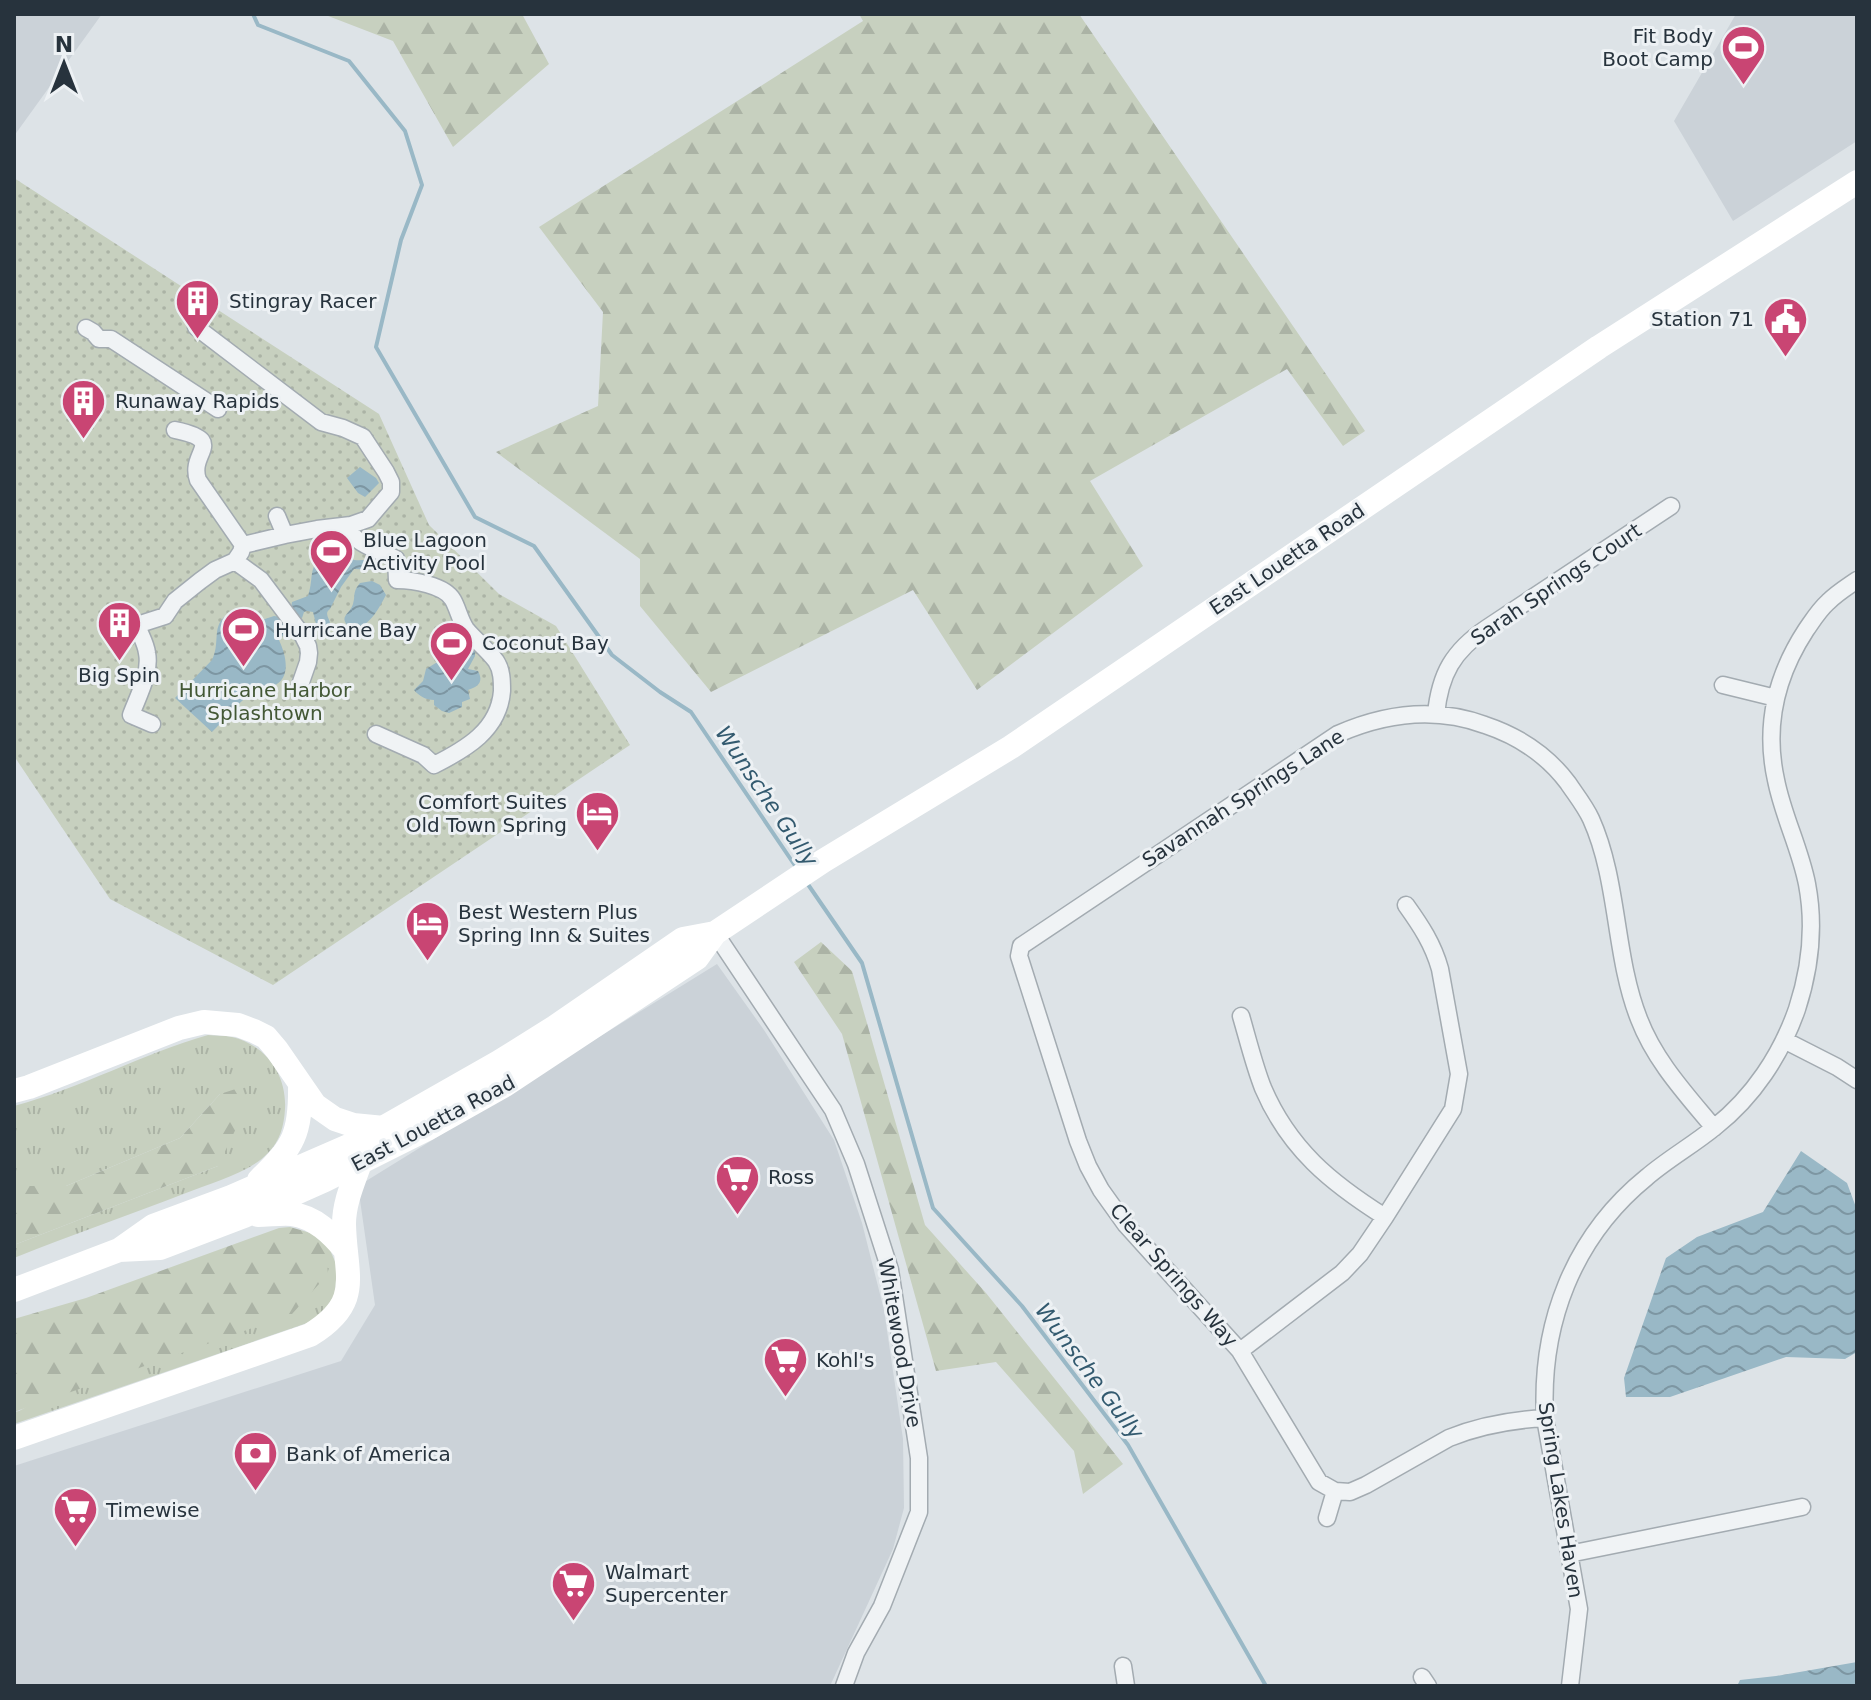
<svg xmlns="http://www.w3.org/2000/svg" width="1871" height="1700" font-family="'DejaVu Sans',sans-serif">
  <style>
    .built { fill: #cbd2d8 }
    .grass { fill: url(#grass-tufts) }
    .forest { fill: url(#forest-firs) }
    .park { fill: url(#park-dots) }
    .water { fill: url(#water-waves) }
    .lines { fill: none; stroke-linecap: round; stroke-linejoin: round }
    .stream { stroke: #99b8c6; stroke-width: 4 }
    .street-casing { stroke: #a3abb1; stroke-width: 19 }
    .street { stroke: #f0f3f5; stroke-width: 16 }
    .secondary { stroke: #fff; stroke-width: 24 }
    .labels { text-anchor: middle; stroke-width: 6; stroke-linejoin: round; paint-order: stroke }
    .poi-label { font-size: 20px; fill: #27333d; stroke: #edf1f4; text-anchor: start }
    .street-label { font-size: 20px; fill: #27333d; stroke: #edf1f4 }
    .park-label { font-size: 20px; fill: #435835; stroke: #edf1f4 }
    .water-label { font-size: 22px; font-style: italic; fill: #335a6f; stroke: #edf1f4 }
  </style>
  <defs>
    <pattern id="grass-tufts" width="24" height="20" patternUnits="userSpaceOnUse" patternTransform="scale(2)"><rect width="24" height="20" fill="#c7d0bf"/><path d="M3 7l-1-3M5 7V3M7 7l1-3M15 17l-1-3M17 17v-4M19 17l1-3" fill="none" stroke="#abb3a5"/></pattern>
    <pattern id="forest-firs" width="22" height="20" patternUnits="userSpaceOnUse" patternTransform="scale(2)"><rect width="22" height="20" fill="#c7d0bf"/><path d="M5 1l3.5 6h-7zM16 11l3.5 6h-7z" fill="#abb3a5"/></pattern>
    <pattern id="park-dots" width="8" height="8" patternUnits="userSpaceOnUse" patternTransform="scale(2)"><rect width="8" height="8" fill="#c7d0bf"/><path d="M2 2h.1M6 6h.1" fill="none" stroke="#abb3a5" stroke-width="1.8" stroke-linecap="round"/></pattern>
    <pattern id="water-waves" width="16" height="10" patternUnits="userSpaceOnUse" patternTransform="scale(2)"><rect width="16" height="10" fill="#99b8c6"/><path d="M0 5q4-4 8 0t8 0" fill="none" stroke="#7d96a2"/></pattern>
  </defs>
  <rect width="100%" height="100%" fill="#dde3e7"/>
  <path class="built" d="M14,14h88l-88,122z
    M1736,14h121v127l-124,80 -59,-100z
    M717,964l47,66 70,110 28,83 22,87 19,129 1,69 -11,41 -63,137h-816v-220l327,-105 34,-56 -17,-119z"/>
  <path class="grass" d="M208,1035c8,1 17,0 24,2 34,8 55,38 53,72 -1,17 -5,32 -17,44 -19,20 -57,30 -82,40 -57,22 -115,42 -172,65v-13l204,-79 2,-72 -40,44 -114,48h-52v-80c67,-18 128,-52 194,-71z
    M325,1243l5,7 7,16 -2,29 -12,17 -10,9 -299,103v-12l5,-1z"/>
  <path class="forest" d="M323,14h199l27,50 -96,83 -60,-106z
    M859,14h220l286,417 -22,15 -56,-77 -197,112 53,85 -166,124 -64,-100 -202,102 -71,-86v-47l-144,-107 102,-46 5,-94 -64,-85 324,-206z
    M821,942l31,29 73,254 61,68 137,171 -40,30 -9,-43 -78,-89 -60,9 -94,-337 -48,-72z
    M242,1087v29l-24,50 -204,79v-59h52l114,-48 40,-44z
    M290,1227l24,7 11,9 3,31 -36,40 -278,98v-93l72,-21 193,-70z"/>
  <path class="park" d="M14,178l365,236 50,111 70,69 57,32 74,119 -357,240 -163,-86 -96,-143z"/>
  <path class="water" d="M360,467l16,11 3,5 -14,14 -7,-4 -11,-15z
    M330,553c9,1 12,5 20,6 9,3 18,-1 28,3l2,5 -5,3 -21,-1 -13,18 -11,22c-7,5 1,10 0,16l-9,4 -5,-5 -3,-12 -6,-1 -3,1 -2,6 -4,-1 -7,-9 1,-6 16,-6c7,-20 -2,-33 22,-43z
    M372,581l8,4 6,10c-8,15 -17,33 -35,34 -14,-13 -2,-13 2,-25 3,-10 -1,-11 7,-21z
    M235,611l10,1 17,8 12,-4 6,1 7,8 -1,7 -7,8c7,15 13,38 -6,46 -8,4 -17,3 -24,9 -14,11 -25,25 -37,37l-37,-34 37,-38c10,-20 -4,-39 23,-49z
    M475,651v5l-7,13 10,2c6,11 0,16 -10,19l2,9 -8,3v5l-13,6 -7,-2 -8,-6v-5c-8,0 -15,-4 -20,-10l9,-9 3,-12 13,-8v-6z
    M1801,1151l46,32 10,27v142l-12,7 -59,-2 -116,40h-44l-2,-19 42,-120 31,-21 66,-25z
    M1857,1662v24h-120l3,-6 36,-4z"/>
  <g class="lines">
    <path class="stream" d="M253,14l5,11 91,36 56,70 17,54 -21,55 -25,107 99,170 59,29 78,109 48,37 31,20 107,158
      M807,883l55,80 71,245 89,98 106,139 138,241"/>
    <defs>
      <path id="street" d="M196,327l125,95 22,6 20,9 23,35 5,10v10l-23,27 -17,6 -34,4 -32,6
        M86,328l7,4 6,7h12l107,70
        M175,430c53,11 13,22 23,50l45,65
        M345,526c10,18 33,24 51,33l1,21c15,0 48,5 56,20 5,9 7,20 13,29 9,11 21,20 30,32 6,9 6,20 6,30 -3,39 -36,58 -68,74l-11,-10 -47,-21
        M243,545l-2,7 -6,9 26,19 42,56 5,10 1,7 -1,9 -8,23
        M243,545l42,-10 -8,-19
        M1723,685l53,13
        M1436,714c4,-40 17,-63 51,-86l184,-122
        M152,724l-21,-9c7,-19 20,-42 16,-62 -1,-9 -6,-17 -9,-25l2,-4 25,-8 10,-15 25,-20 15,-11 20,-9
        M715,933l118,177 23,54 34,106 29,188v54l-37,94 -26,47 -12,33
        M1241,1016c7,24 13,49 22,72 26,61 68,95 122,129
        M1784,1040l53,27 20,13
        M1240,1351l102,-78 18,-19 25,-37 68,-108 6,-35 -19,-105c-7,-25 -19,-43 -34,-64
        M1545,1418c-34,2 -64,7 -96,20l-83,47 -16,7 -15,-1 -16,-9 -79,-131 -114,-126 -25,-35 -13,-24 -10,-25 -59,-185 2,-10 317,-212c48,-21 98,-27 147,-9 33,11 62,30 83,58 8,12 17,23 23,36 28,62 23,137 48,200 16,42 47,75 75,109
        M1327,1518l8,-27
        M1569,1554l233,-47
        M1123,1666l3,20
        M1422,1677l6,9
        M1570,1686l9,-77 -34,-191c-5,-94 28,-181 102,-241 21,-18 46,-32 68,-50 38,-30 66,-72 82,-118 13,-40 18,-83 10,-125 -7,-36 -24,-68 -31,-104 -12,-54 0,-104 30,-150 7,-10 13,-20 22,-28 9,-9 19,-15 29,-22"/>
    </defs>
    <use href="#street" class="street-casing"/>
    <use href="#street" class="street"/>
    <path class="secondary" d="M14,1091l15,-4 150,-59 25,-6 34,3 16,6 12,6 11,13 38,55 20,14 18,6 31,3
      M259,1180c35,-34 42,-46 41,-96
      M258,1215c11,0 23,-2 34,-1 23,3 40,20 54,37
      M119,1250l41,-2 84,-32 81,-36 102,-51 78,-44 192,-127 18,-25
      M14,1290l105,-40 34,-24 78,-29 129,-56 139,-79 56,-35 128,-88 32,-6 108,-72 188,-114 588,-400 258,-165
      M14,1438l296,-103c54,-33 35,-59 34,-111 0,-21 9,-41 16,-61"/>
  </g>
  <defs>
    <symbol id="stadium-pin" viewBox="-11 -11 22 30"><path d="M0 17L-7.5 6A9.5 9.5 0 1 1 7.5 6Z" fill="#c94573" stroke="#edf1f4"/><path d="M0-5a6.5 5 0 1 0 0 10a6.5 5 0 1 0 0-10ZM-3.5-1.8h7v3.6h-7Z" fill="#fff"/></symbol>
    <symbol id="building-pin" viewBox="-11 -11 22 30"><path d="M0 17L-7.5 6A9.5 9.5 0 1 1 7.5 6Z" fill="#c94573" stroke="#edf1f4"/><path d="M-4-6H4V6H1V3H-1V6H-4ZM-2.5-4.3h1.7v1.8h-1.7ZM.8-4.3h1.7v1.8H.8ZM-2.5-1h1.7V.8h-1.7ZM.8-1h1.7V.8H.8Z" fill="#fff"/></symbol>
    <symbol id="civic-pin" viewBox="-11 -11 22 30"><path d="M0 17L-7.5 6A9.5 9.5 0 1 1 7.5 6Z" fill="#c94573" stroke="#edf1f4"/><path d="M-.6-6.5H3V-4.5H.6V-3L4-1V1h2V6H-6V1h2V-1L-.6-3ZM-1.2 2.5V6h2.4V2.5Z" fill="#fff"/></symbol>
    <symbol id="hotel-pin" viewBox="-11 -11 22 30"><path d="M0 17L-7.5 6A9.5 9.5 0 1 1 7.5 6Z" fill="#c94573" stroke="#edf1f4"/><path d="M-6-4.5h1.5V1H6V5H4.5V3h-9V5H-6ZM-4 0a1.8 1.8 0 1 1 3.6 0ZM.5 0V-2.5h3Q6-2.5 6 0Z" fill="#fff"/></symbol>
    <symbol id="supermarket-pin" viewBox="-11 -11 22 30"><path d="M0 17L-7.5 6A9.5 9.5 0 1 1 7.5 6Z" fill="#c94573" stroke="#edf1f4"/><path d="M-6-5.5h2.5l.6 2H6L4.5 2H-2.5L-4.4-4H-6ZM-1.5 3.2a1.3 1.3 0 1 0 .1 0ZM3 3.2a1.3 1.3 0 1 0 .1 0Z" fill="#fff"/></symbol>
    <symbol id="bank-pin" viewBox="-11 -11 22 30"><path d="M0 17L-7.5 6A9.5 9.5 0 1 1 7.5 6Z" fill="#c94573" stroke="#edf1f4"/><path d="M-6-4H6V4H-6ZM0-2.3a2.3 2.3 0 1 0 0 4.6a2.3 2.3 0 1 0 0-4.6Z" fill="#fff"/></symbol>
  </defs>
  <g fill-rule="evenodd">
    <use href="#stadium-pin" x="1718" y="22" width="51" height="69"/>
    <use href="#building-pin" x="172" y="276" width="51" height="69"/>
    <use href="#civic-pin" x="1760" y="294" width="51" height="69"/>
    <use href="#building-pin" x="58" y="376" width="51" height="69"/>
    <use href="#stadium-pin" x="306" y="526" width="51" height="69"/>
    <use href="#building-pin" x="94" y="598" width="51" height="69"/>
    <use href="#stadium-pin" x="218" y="604" width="51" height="69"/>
    <use href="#stadium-pin" x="426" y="618" width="51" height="69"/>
    <use href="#hotel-pin" x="572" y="788" width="51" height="69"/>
    <use href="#hotel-pin" x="402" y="898" width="51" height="69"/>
    <use href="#supermarket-pin" x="712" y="1152" width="51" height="69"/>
    <use href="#supermarket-pin" x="760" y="1334" width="51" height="69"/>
    <use href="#bank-pin" x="230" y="1428" width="51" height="69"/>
    <use href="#supermarket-pin" x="50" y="1484" width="51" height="69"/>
    <use href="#supermarket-pin" x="548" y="1558" width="51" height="69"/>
  </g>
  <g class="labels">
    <g class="poi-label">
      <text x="1713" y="43" text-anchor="end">Fit Body<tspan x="1713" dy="23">Boot Camp</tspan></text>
      <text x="229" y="308">Stingray Racer</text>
      <text x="1754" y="326" text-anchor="end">Station 71</text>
      <text x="115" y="408">Runaway Rapids</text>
      <text x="363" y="547">Blue Lagoon<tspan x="363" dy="23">Activity Pool</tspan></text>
      <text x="275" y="637">Hurricane Bay</text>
      <text x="482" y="650">Coconut Bay</text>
      <text x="119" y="682" text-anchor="middle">Big Spin</text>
      <text x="567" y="809" text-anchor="end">Comfort Suites<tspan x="567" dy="23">Old Town Spring</tspan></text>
      <text x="458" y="919">Best Western Plus<tspan x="458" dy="23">Spring Inn &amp; Suites</tspan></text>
      <text x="768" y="1184">Ross</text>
      <text x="816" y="1367">Kohl's</text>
      <text x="286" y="1461">Bank of America</text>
      <text x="106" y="1517">Timewise</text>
      <text x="605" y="1579">Walmart<tspan x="605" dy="23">Supercenter</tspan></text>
    </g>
    <g class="street-label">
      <text transform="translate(1287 559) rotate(-34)" y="7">East Louetta Road</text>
      <text transform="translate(1556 584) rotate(-34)" y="7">Sarah Springs Court</text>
      <text transform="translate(1243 798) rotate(-33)" y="7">Savannah Springs Lane</text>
      <text transform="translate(433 1123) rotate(-28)" y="7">East Louetta Road</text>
      <text transform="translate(1174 1275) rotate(49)" y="7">Clear Springs Way</text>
      <text transform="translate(900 1343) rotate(80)" y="7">Whitewood Drive</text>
      <text transform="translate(1561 1500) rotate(81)" y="7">Spring Lakes Haven</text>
    </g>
    <g class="park-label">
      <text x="265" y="697">Hurricane Harbor<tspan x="265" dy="23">Splashtown</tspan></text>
    </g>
    <g class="water-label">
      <text transform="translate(767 796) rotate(56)" y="8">Wunsche Gully</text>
      <text transform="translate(1090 1371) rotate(53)" y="8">Wunsche Gully</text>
    </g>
  </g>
  <rect width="1871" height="1700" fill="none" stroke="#27333d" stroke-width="32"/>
  <g transform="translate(64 64)" stroke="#edf1f4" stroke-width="6" paint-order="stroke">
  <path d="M0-6L14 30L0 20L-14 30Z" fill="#27333d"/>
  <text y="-12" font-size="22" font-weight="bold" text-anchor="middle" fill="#27333d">N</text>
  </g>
</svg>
